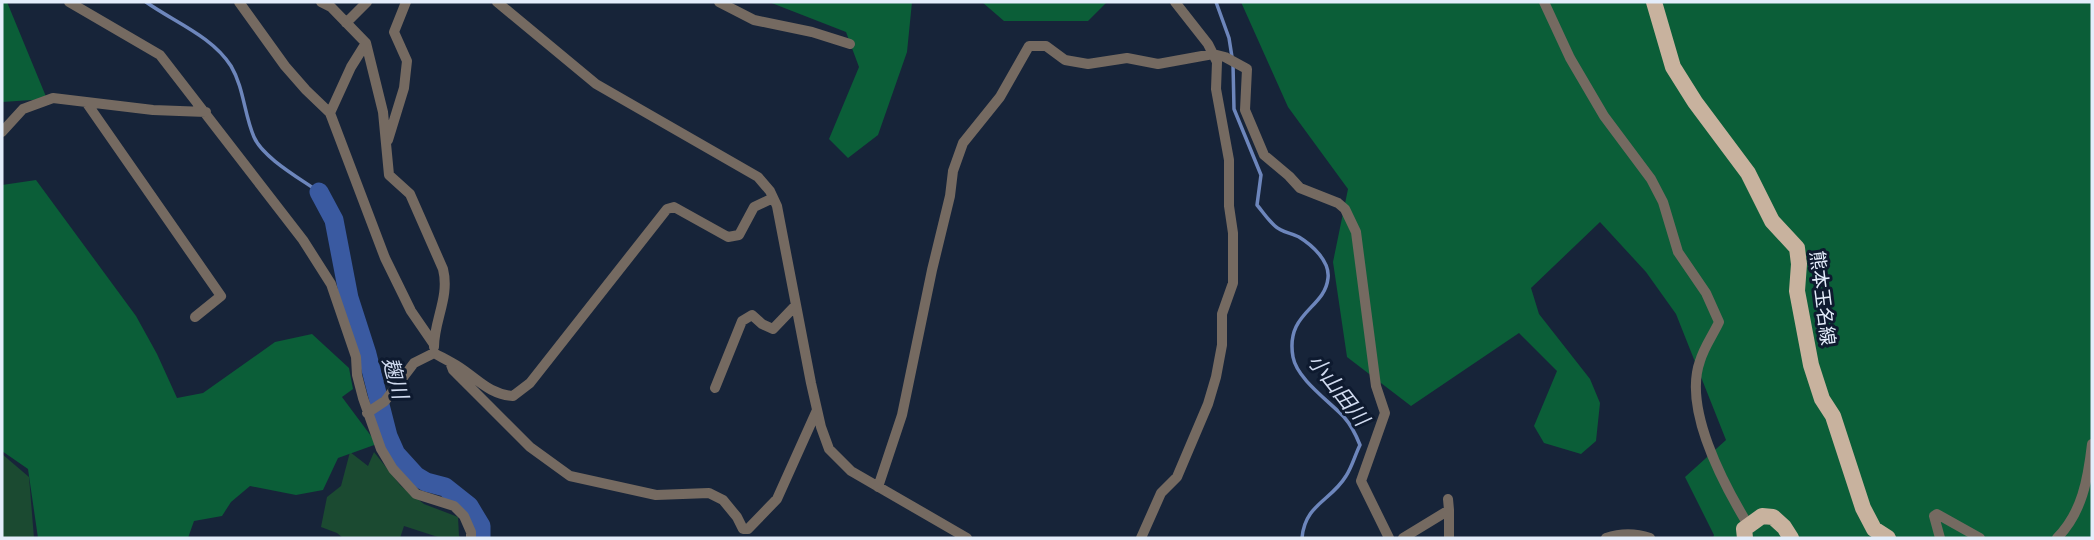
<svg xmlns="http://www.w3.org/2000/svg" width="2094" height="540" font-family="'Source Serif 4','Noto Sans JP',serif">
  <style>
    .green { fill: #1b4a31 }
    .forest { fill: #0b5e38 }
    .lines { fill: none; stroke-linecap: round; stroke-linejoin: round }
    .stream { stroke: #6d86bc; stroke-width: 3.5 }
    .river { stroke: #3a5aa1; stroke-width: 19 }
    .minor { stroke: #756a61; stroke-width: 10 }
    .primary { stroke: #c8b29e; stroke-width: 16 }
    .labels { text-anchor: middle; stroke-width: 6; stroke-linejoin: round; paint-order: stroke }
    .street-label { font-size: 19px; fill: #e4edfb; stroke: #0e1a2f }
    .water-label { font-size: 21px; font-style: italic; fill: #d0daef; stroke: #0e1a2f }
  </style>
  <rect width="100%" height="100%" fill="#172439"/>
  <path class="green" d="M350,452l18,14 6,-14 27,34 23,18 34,13 1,19 3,2h-21l-37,-12 -4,12h-57l-6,-5 -16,-6 6,-30 14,-11z
    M2,454l27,23 5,61h-32z"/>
  <path class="forest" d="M2,2h5l40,97 -45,3z
    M769,2h143l-5,50 -29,83 -30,23 -19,-19 30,-72 -13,-35z
    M982,2h125l-19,19h-84z
    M1241,2h851v536h-379l1,-3 -29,-58 41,-37 -50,-126 -30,-42 -46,-50 -69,66 8,26 51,65 10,24 -4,38 -15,13 -37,-11 -10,-17 23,-55 -38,-38 -108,73 -64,-49 -14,-95 15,-73 -60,-82z
    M36,180l100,136 21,38 20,44 26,-5 72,-51 37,-8 37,34 4,21 -11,8 35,47 -39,14 -15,32 -27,5 -46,-9 -19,16 -9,14 -28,5 -6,17h-150l-10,-69 -26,-18v-266z"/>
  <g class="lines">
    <path class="stream" d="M146,2c28,20 66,34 85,64 13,22 13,48 23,71 9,21 47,42 65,55
      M1216,2l13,36 3,19
      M1233,64l1,45 27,66 -4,30c6,7 11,15 18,21 6,6 16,7 24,11 13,8 31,24 29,41 -3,31 -43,34 -35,79 4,22 36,44 51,60 8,9 12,18 16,28 -5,10 -8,22 -14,31 -15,25 -41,28 -44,62"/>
    <path class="river" d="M319,192l15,28 15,78 18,56 21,82 8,18 20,22 10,6 19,5 24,19 12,20v12"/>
    <path class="minor" d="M69,2l91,53 143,185 28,44 25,73 1,18 6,23 18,51 12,20 23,25 38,12 10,10 7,16v6
      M239,2l46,64 21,24 24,23 55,145 26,53 22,32
      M321,2l10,5 35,36 17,69 6,63 21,19 33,75c7,28 -9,51 -9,78
      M497,2l99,82 162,93 12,14 7,15 34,177 10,44 8,22 22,22 116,67
      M719,2l35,18 58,12 38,12
      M1544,2l26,56 34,58 47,63 12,23 15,50 28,41 13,29c-6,13 -15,25 -19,39 -17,47 23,122 47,162l-3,6
      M346,23l21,-21
      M86,102l135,194 -26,21
      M330,113l21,-46 15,-24
      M2,132l21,-23 30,-11 100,12 53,2
      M388,140l16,-52 3,-27 -13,-29 12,-30
      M434,353c9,5 17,9 25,14 20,13 30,27 54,29l17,-13 137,-174 7,-2 54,30 11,-2 15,-28 19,-9
      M450,362l3,8 77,77 40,29 86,19 53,-2 14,7 14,17 6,12h5l29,-30 40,-89
      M715,388l27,-67 10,-6 10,9 11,5 23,-24
      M367,413l18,-12 29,-38 20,-10
      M878,487l24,-72 30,-145 18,-74 3,-25 10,-28 37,-46 29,-51h17l19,14 23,4 39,-6 31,6 55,-10 12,3 22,12 -2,41 19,45 25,21 11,12 38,15 7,6 11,23 20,154 9,27 -24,68 28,57
      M1449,510v28
      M1141,538l20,-45 16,-16 31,-73 8,-27 6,-32v-31l11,-31v-50l-4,-27v-46l-13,-71 1,-27 -9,-18 -33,-42
      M1403,538l46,-28 -1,-11
      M1606,538c15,-5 29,-5 44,0
      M1940,538l-6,-22 3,-2 43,24
      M2057,538c25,-25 31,-59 35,-94"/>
    <path class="primary" d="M1654,2l19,65 22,35 53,71 24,48 25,27 2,16 -2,27 14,74 11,34 11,17 30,92 11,21 14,9
      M1745,538l-1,-9 18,-13 11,1 11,10 7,11"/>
  </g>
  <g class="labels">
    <g class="street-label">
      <text transform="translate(1823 298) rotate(83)" y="7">熊本玉名線</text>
    </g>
    <g class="water-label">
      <text transform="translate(395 378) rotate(74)" y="7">麹川</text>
      <text transform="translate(1338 390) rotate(52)" y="7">小山田川</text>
    </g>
  </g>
  <rect width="2094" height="540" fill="none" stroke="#e4edfb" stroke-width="7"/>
</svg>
